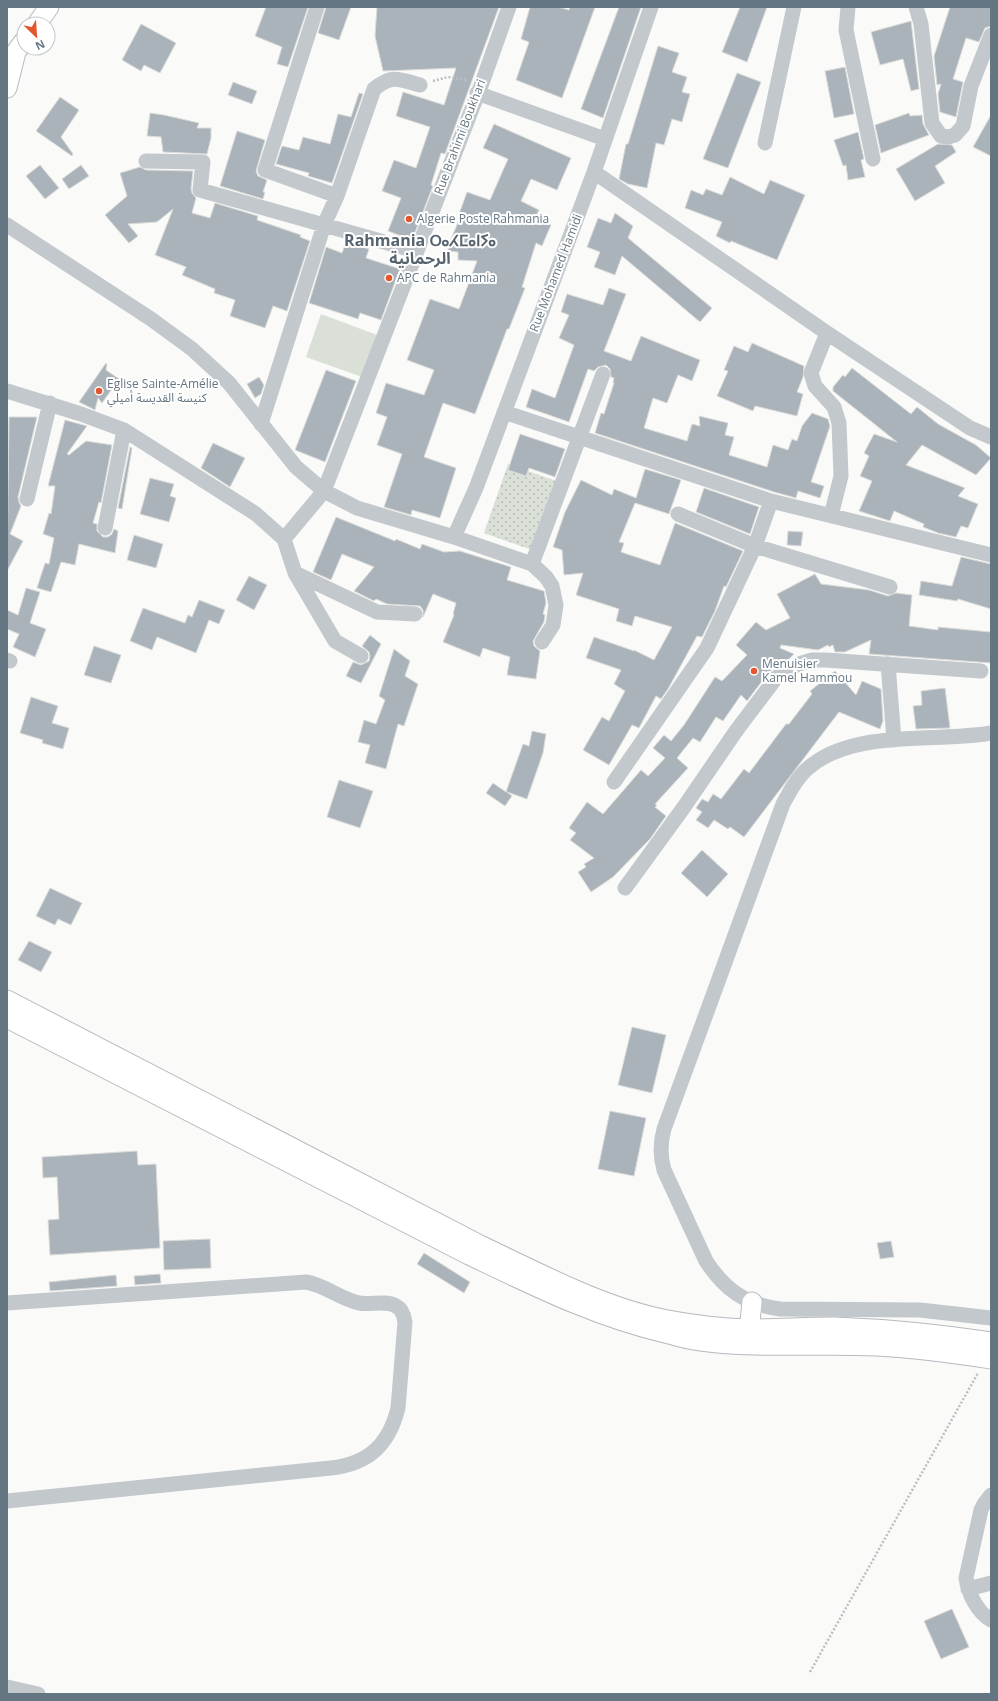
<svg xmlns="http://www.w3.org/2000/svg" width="998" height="1701" font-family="'Open Sans','Noto Sans Arabic','Noto Sans Tifinagh',sans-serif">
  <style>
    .park { fill: url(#park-dots) }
    .garden { fill: #dadfd7 }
    .building { fill: #aab3b9; stroke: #dcdcda }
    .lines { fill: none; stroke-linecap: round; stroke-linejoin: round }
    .major-casing { stroke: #b5babe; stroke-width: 21 }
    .path { stroke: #bbbfc2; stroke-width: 2.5; stroke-dasharray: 2 2; stroke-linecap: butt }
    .minor { stroke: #c3c8cc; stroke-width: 15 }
    .major { stroke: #fff; stroke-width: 19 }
    .poi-dot { fill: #e4572e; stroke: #fff; stroke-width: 1.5 }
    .labels { text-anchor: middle; stroke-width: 4; stroke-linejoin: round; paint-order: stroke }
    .street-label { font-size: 12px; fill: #657683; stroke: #fff }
    .poi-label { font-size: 12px; fill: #657683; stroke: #fff; text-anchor: start }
    .district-label { font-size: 16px; font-weight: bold; fill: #57646e; stroke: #fff }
  </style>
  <defs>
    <pattern id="park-dots" width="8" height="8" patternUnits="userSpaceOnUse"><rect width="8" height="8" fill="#dadfd7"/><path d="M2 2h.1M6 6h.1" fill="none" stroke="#b4b9b4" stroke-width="1.8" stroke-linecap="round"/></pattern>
  </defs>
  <rect width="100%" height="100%" fill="#fafaf8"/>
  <path class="park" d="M508,464l51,18 -24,69 -51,-18z"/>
  <path class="garden" d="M321,314l56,21 -15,42 -56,-20z"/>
  <path class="building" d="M266,7h42l-20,60 -11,-3 5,-17 -27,-11z
    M326,7h25l-12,33 -21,-7z
    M377,7h122l-54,147 -4,-1 -10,32 2,1 -21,54 -24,-9 13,-33 -19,-7 12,-31 22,8 14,-41 -34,-11 7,-24 41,13 12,-37 -73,3 -8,-35z
    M530,7h28l11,3 1,-3h25l-33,91 -46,-18 13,-38 -8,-3z
    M619,7h22l-38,111 -22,-9z
    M740,7h27l-20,55 -25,-10z
    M950,7h41v19l-6,2 -6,14 -13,-4 -13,41 10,3 -7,35 -16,-5 -2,-18 3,-10 -4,1 -3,-29z
    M911,21l8,68 -8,2 -8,-32 -23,6 -9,-33z
    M141,24l35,19 -16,30 -16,-8 -3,6 -19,-11z
    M658,46l21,7 -7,19 15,5 -5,15 8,2 -8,28 -10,-3 -8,26 -8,-2 -9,45 -19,-4 -9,-5 7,-35h2z
    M845,67l9,47 -20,4 -9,-47z
    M737,73l24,9 -33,86 -25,-9z
    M233,82l24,9 -5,13 -24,-9z
    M359,93l4,1 -31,89 -24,-7 1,-3 -33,-9 6,-18 17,4 4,-13 27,7 8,-30 13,3z
    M60,97l19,13 -18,27 12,17 -1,2 -36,-25z
    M150,113l14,2 35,8 -2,5h14v10l-4,16 -44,-2 -2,-15 -14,-1z
    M909,113l1,3 12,-1 1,9 6,11 -48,18 -6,-28z
    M991,115v41l-18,-9z
    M494,124l77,34 -14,32 -26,-11 -10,22 18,9 -4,8 16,7 -9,21 -6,-3 -14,44 3,1 -16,41h-2l-32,85 -32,-11 -19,54 32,11 -16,50 -28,-8 -1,5 -27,-8 18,-53 -25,-9 10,-28 -11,-4 10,-30 38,12 10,-25 -27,-10 23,-61 29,10 18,-48 -19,-1v-8l-10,-1 1,-7 12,-29 -2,-1 8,-22 23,8 18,-41 -25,-11z
    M237,131l28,9 -9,31 2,5 9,4 -4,12h2l-2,7 -43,-13z
    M858,132l6,27 -3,1 4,17 -17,3 -2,-15 -3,1 -9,-26z
    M938,144l14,1 4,7 -21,14 10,17 -30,18 -19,-32z
    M40,165l19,23 -14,11 -19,-23z
    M81,165l8,11 -20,13 -7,-10z
    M140,167l6,3 47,1 -2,18 1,4 4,5 -4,15 18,5 5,-15 43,13 -1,4 44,15 -1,2 10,4 -23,70 -14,-5 -8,22 -35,-12 5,-16 -21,-7 1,-4 -33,-14 4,-8 -31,-12 18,-46 -16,13 -29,2 10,12 -9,7 -24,-28 22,-19 -7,-23z
    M730,177l34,17 6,-14 35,15 -28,65 -46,-19 -1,2 -14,-7 6,-14 -37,-14 6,-18 12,5 3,-6 16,6z
    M615,213l18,13 -5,12 84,70 -12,14 -78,-66 -7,19 -21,-8 6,-15 -13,-5 11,-29 13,5z
    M346,242l23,7 -3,9 34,11 -19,51 -21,-7 -2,6 -49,-16 17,-56 16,6z
    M609,288l17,6 -22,57 27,10 10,-25 59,24 -8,21 -14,-6 -11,28 -14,-5 -9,30 43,13 5,-17 8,2 -1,-10 29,7 -3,12 9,2 -5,18 38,12 6,-22 15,5 4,-11 5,2 5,-15 10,-13 16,6 2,7 -19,56 13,4 -4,12 -22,-7 -2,7 -22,-6 -179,-59 6,-20 3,1 10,-31h-1l1,-5 -3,-1 -1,-8 -4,-4 -8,2 -4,4 -6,-2 -19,53 -43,-15 6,-18 23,9 19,-53 -15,-7 10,-23 -8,-3 6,-18 36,11z
    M752,343l52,23 -1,11 -6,15 6,2 -6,22 -42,-10 -2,5 -36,-15 11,-25 -4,-1 10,-24 14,6z
    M106,363l1,1 -1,6 13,9 -17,24 -4,-5 -3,12 -16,-8z
    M852,368l59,46 6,-7 21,17 38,21 15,13 -15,17 -54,-30 -16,20 59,23 -7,8 20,8 -10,24 -7,-2 -5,11 -18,-4 -15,-6 1,-3 -30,-13 -4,10 -31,-10 13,-30 -12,-5 9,-20 -5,-3 10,-19 23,8 -64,-51v-4l10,-12 2,2z
    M326,370l30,11 -31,81 -30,-12z
    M259,377l5,8 -3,9 -6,4 -8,-14z
    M9,417h28l-19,80 1,5 2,4 -11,28 13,7 -16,30z
    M65,420l22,6 -20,28 2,1 17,-14 26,4 -11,58 -2,-1 -6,21 4,1v7l6,6h5l4,-3 2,-5 4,2 -3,22 -36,-9 -4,21 -14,-3 -10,30 -14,-4 8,-25 4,1 5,-26 -11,-4 6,-21 2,1 4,-28h-7z
    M520,434l45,15 -10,28 -26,-9 -3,8 -18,-6z
    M213,443l32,15 -15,29 -29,-19z
    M130,447l2,1 -10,61 -4,-1z
    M645,469l36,11 -12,34 -34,-11 -16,39 5,1 -3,9 39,13 15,-42 68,28 -17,36 -2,-1 -9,25 -13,26 -5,-1 -29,53 -7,10 -5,-3 -17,32 -7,-3 -23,40 -26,-15 19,-33 7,4 16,-30 -11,-7 7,-14 -35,-12 8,-21 40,14v-1l20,10 18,-33 -37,-11 -3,10 -16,-5 3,-12 -43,-14 7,-22 -19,2 -2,-25 -9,-3 12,-35 16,-32 31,15 2,-6 22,9z
    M150,478l24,6 -4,12 6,2 -7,24 -29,-8z
    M704,488l55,19 -9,27 -54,-22z
    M336,517l59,24 1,-2 24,10 2,-5 22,8 16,-1 51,16 -4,13 37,11 2,12 -3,11 2,1 -1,7 -11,19 1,5 6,5 -4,28 -29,-4 3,-18 -27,-9 -3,9 -37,-15 11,-27 -1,-1 3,-11 -23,-9 -10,23v-7l-3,-4 -33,-2 -11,-5 -2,2 -20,-10 20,-24 -32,-13 -11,26 -18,-8z
    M788,531l15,1 -2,14 -14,-1z
    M134,535l29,9 -7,24 -29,-8z
    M961,557l30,7v45l-33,-10 -1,2 -38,-6 2,-14 31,5z
    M815,574l6,10 48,6 19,6 8,-3 16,2 -3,31 29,4v-3l53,5v31l-122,-9 2,-14 -26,12h-10l-2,-7 -4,2 -1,-2 -10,5 -37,-5 -1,3 14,6 -5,5 -20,13 -22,29 -6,-6 -18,26 -7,-4 -16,25 -7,-4 -16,20 11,10 -33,36 2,1 -2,2 11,9 -16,23 -37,38 -22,15 -13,-20 8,-5 -2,-3 10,-6 -24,-18 6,-7 -7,-5 18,-26 16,12 38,-44 7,6 17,-18 -12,-10 11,-13 7,6 13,-16 31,-48 7,4 25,-26 -11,-10 20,-23 10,8 24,-12 -13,-24z
    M249,576l18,9 -13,25 -18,-10z
    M26,588l14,4 -10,31 16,6 -11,28 -22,-10 6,-13 -12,-5v-19l11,5z
    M199,600l26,10 -6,14 -10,-4 -13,33 -39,-16 -5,13 -22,-9 13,-33 42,15 3,-8 4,2z
    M370,635l11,9 -20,39 -15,-7 7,-14 8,3 8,-4 1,-5 -1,-4 -7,-6z
    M94,646l27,9 -10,28 -27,-8z
    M394,649l16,12 -5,15 13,8 -14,42 -6,-2 -12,45 -21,-6 5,-18 -12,-3 6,-22 12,4 9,-24 -6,-4z
    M835,671l21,24 6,-14 19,8 2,32 -3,8 -41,-17 -95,125 -14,-10 -2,2 -14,-9 -6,8 -12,-8 6,-8 -6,-4 6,-9 6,3 5,-8 8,5 23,-30 5,4 37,-49h3l23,-30 -2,-3z
    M945,688l5,40 -34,1 -3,-23 9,-1 -1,-14z
    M31,697l27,9 -6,17 17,5 -6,21 -21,-6 1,-3 -23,-7z
    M532,731l14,3 -3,19 -16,46 -20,-7 5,4 -7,10 -19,-13 7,-10 13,9 17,-48 6,2z
    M339,780l34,11 -13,37 -33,-11z
    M702,850l26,24 -21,23 -26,-24z
    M50,888l32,15 -11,22 -13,-6 -3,6 -19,-9z
    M29,941l23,11 -11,20 -23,-12z
    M632,1027l34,8 -14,58 -34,-8z
    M610,1111l36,7 -12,58 -36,-7z
    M137,1151l1,14 18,-1 4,84 -110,7 -2,-35 11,-1 -2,-42 -14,1 -1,-21z
    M210,1239l1,29 -47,2 -1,-29z
    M891,1241l3,16 -14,2 -3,-16z
    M424,1253l46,29 -6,11 -47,-29z
    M160,1274l1,9 -26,2 -1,-9z
    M116,1275l1,11 -67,5 -1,-9z
    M952,1609l17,38 -28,12 -17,-38z"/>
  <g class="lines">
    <defs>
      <path id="major" d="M37,24l12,-17
        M7,88l9,-36 8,-11
        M7,1000l473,245c59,28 124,63 188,75 26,5 54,8 81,9 29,0 57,-2 85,-2 53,2 105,7 157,15
        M7,1018l462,237c65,31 129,63 200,79 10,3 21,6 32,7 58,8 117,2 176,5 38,2 76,7 114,13
        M748,1341l4,-39"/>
    </defs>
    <use href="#major" class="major-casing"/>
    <path class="path" d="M433,81l15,-4 19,3
      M810,1672l168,-299"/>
    <path class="minor" d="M317,7l-52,163 72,26
      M848,7l-2,23 27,129
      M916,7l5,17 11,99 9,13 7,1 7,-2 8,-9 8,-40 20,-51
      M477,93l128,46
      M765,143l29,-136
      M146,161l57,1 -3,28 216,61
      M594,172l233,161 143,95 21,9
      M7,225l144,94 41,30 37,34 67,84 28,24 33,17 97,29 78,27 14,13 6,9 4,19 -3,20 -11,17
      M827,333l-16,40 4,13 19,21 5,16 2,53 -10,40
      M7,391l74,23 43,16 132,84 28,25 11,34 82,39 38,2
      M504,412l267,89 220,54
      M261,424l63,-199 13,-29 37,-107c19,-15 24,-10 46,-4
      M27,499l23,-96
      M678,514l77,32 135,41
      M105,528l19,-98
      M454,537l22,-49 118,-316 57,-165
      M284,539l40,-48 158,-408 27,-76
      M532,564l71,-190
      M295,573l40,68 26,15
      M7,660l3,1
      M888,664l6,76
      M991,733c-56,10 -139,-5 -184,36 -10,9 -17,22 -24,35l-119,325c-4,14 -4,27 0,41l42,91c19,29 39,43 74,48l140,1 71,8
      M614,782l93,-134 48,-102 16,-45
      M625,888l59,-81 52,-76 40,-53 11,-8 12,-6 13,-4h14l155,11
      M7,1303l299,-21c19,3 34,17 53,21 11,2 27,-3 37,3 6,3 8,9 9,16l-7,86c-9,37 -30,56 -67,60l-324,33
      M991,1495l-7,9 -3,6 -15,68c2,15 11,34 25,42
      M968,1589l23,-6
      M7,1687l31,7"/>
    <use href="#major" class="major"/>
  </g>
  <g class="poi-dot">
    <circle cx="409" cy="219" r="4"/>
    <circle cx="389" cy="278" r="4"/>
    <circle cx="99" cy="391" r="4"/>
    <circle cx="754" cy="671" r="4"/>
  </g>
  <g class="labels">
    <g class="street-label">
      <text transform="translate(460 137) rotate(-69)" y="4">Rue Brahimi Boukhari</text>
      <text transform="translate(556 273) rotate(-69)" y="4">Rue Mohamed Hamidi</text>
    </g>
    <g class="poi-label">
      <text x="417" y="223">Algerie Poste Rahmania</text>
      <text x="397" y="282">APC de Rahmania</text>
      <text x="107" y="388">Eglise Sainte-Amélie<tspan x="107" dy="14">كنيسة القديسة أميلي</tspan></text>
      <text x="762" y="668">Menuisier<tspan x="762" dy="14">Kamel Hammou</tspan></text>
    </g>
    <g class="district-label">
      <text x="420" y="246">Rahmania ⵔⴰⵃⵎⴰⵏⵢⴰ<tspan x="420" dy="18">الرحمانية</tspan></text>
    </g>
  </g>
  <rect width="998" height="1701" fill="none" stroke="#657683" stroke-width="16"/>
  <g transform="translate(36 36) rotate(155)"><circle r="19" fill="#ffffff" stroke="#c1c8cd"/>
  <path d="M0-3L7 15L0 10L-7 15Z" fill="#e4572e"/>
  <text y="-6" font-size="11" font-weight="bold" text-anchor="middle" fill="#657683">N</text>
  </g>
</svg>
